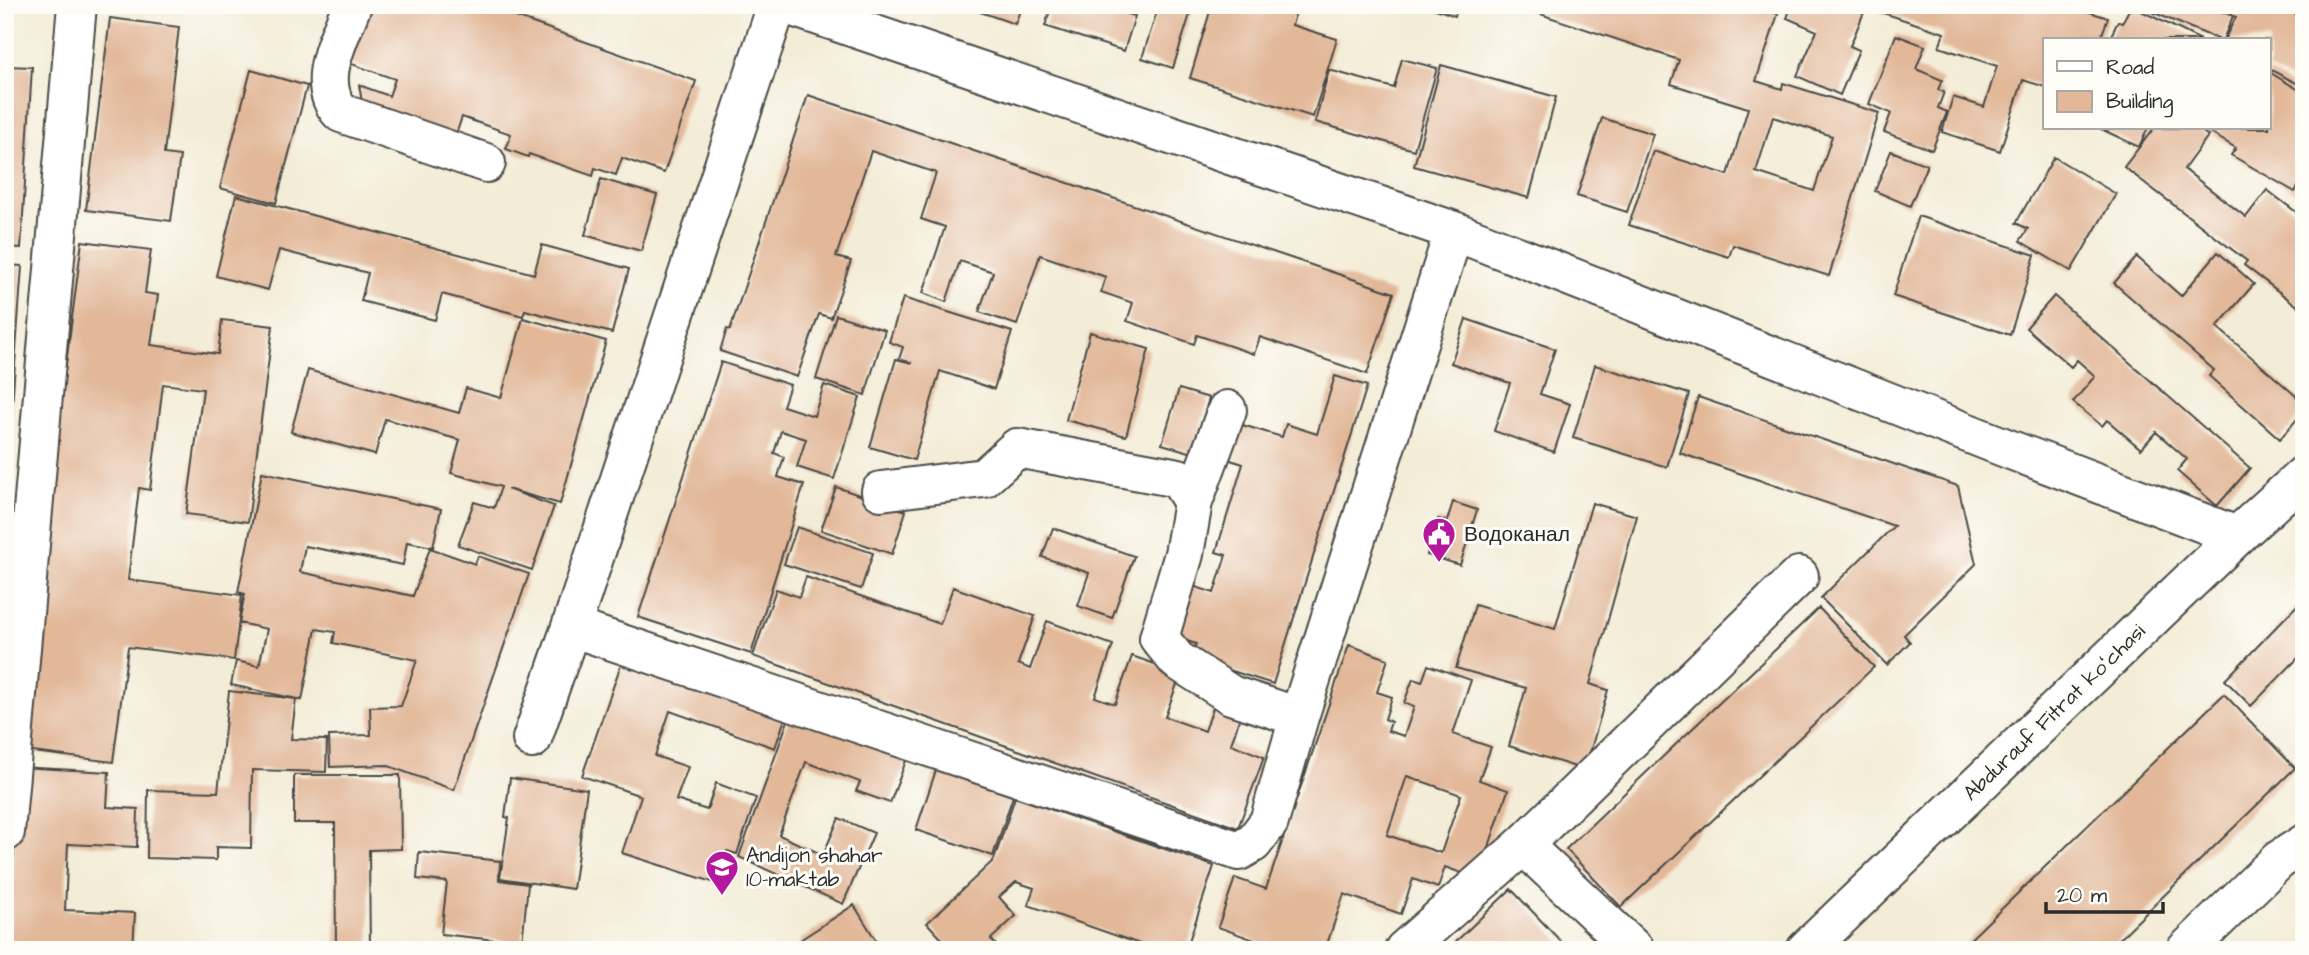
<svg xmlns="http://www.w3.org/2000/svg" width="2309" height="955" font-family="'Architects Daughter',sans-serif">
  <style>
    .building { fill: #e2b899; fill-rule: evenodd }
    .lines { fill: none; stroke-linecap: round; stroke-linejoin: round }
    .minor-casing { stroke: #494845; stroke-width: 42 }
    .major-casing { stroke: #494845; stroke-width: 42 }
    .minor { stroke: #fff; stroke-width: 38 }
    .major { stroke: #fff; stroke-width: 38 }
    .labels { text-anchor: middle; stroke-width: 6; stroke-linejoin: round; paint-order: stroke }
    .poi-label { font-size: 21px; fill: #2b2b2b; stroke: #fdfcf7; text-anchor: start }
    .street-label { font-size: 21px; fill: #2b2b2b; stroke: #fdfcf7 }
  </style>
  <rect width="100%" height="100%" fill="#fdfcf7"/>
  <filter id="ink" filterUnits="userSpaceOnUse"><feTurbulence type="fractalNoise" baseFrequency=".0143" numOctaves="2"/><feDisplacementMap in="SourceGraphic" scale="14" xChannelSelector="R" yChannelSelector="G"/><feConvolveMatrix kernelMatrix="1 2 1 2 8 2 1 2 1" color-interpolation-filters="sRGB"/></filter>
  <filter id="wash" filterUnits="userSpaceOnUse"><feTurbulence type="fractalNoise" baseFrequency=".00686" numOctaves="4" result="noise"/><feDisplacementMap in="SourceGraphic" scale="28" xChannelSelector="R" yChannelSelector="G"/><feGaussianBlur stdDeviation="1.57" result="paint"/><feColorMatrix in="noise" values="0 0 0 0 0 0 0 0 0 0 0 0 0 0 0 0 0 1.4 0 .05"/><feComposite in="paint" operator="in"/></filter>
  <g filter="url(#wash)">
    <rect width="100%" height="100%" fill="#f3ecd6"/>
    <g id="blocks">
      <path class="building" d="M359,5h123l214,76 -32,92 -42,-15 -6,17 -21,-7 -2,8 -64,-22 -1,3 -22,-8 5,-15 -49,-17 -8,23 -90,-27 -5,-28 30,11 6,-17 -55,-19z
        M960,5h62l-7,19z
        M1052,5h71l-2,7 14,4 -11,35 -79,-25z
        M1159,5h34l-20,63 -31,-10z
        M1212,5l16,3 1,-3h69l-6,20 45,14 -24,78 -123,-39z
        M1425,5h34l-4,11z
        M1513,5h248l-1,3 18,6 -22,67 26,8 1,-6 96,30 -50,163 -96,-31 -4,12 -100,-32 24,-74 75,24 20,-67 -77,-24 8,-24zM1773,117l59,19 -18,55 -58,-19z
        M1792,5h75l-17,41 9,4 -19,45 -43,-19 20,-45 -30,-13z
        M1876,5h192l40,13 -8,22h-55v47l-22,-7 -23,71 -58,-19 11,-35 31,10 13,-41 -58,-19 5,-14 -70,-23z
        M2135,5h70l28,11 -10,24h-3z
        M2236,5h42l26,13v69l-35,-18v-29h-45l12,-23 -5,-2z
        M2131,6l70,34h-92l9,-19 4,2z
        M110,18l69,9 -15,127 16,2 -9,65 -85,-11z
        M1896,35l29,11 -9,23 26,11 -4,10 6,2 -6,16 9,4 -15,38 -48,-18 7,-19 -22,-9z
        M1402,59l35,9 -23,82 -99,-28 14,-52 65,18z
        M1441,65l115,32 -27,101 -115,-32z
        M5,66l27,1 -11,181 -16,-1z
        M251,70l56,16 -31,117 -56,-15z
        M2269,72l35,21v84l-9,15 -64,-37 5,-7 -34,-20h67z
        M808,95l586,198 -27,81 -107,-37 -6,17 -57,-19 -3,9 -67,-23 6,-18 -32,-11 5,-15 -66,-22 -23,70 -38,-13 14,-40 -33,-11 -14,41 -23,-9 22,-66 -24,-8 15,-46 -65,-22 -35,106 15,4 -20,57 -12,-4 -22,63 -77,-26 7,-22 3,1z
        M1602,118l51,16 -26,78 -50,-16z
        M2099,128h49l-9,19z
        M2154,128h44l10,8 -24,33 62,48 21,-27 37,28v93l-60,-46 3,-4 -123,-94z
        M1891,151l36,14 -17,41 -35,-15z
        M2054,157l62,37 -45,77 -51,-30 8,-12 -12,-6z
        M601,179l56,16 -16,56 -56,-16z
        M236,195l298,79 8,-29 87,24 -17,64 -87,-23 -2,6 -81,-22 -7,26 -74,-19 7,-28 -89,-23 -11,40 -52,-14z
        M1918,216l117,39 -25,80 -117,-39z
        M82,241l69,9 -6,43 13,2 -7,50 67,9 4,-34 51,6 -25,196 -62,-8 17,-125 -40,-5 -13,106 -11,-2 -11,92 114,15 -8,65 -106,-13 -15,115 -97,-12z
        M2218,252l36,32 -37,43 87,76v8l-24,28 -71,-63 5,-6 -100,-87 23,-26 44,39z
        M5,265l17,1 -15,210h-2z
        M2054,296l196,172 -33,38 -40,-35 10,-12 -31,-27 -15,17 -34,-29 -5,6 -29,-24 22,-26 -18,-16 -6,7 -45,-39z
        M903,298l109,34 -18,57 -54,-18 -26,89 -44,-13 26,-88 16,4 -13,-4 4,-12 -14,-5z
        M836,315l49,15 -20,65 -49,-16z
        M523,318l83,23 -46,163 -53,-15 47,17 -22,64 -74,-25 16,-43 20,6 7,-21 -50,-14 9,-33 -75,-21 -10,36 -84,-23 17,-62 151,43 7,-25 35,10z
        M1466,319l89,30 -15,45 30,10 -16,48 -60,-21 16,-48 -59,-20z
        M1090,332l59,17 -23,87 -60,-16z
        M721,362l69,23 -7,21 31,10 10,-31 36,12 -26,82 -37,-12 9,-28 -25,-8 -7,22 10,4 -6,20 26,8 -53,169 -113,-37z
        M1595,365l94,29 -22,73 -94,-29z
        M1335,376l32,10 -94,298 -82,-26 5,-14 -31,-10 16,-52 33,11 12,-38 -10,-3 27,-88 -25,-8 11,-35 53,16 4,-13 31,10z
        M1179,389l30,9 -16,55 -31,-9z
        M1698,397l260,89 18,78 -72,71 6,7 -23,23 -66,-67 73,-72 -214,-73z
        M262,472l179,37 -8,38 -26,-5 -4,23 -98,-19 -5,26 113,24 17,-48 45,16 3,-8 51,18 -75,216 -68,-25 -56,2 -1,-31 42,-1 -1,-28 31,-1 16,-46 -84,-17 2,-11 -19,-3 -14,71 -71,-15 5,-24 23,5 8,-37 -28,-6 6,-29 -7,-2z
        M836,487l70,24 -14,43 -71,-24z
        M1453,502l24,8 -17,55 -33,-10 11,-36 9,2z
        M1592,503l45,13 -47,168 18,6 -23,80 -76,-24 17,-58 -70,-20 19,-63 80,24z
        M797,527l76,26 -12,36 -77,-25z
        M1053,528l81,28 -22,62 -34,-12 11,-33 -47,-16z
        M806,577l134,47 13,-37 82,29 -17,48 12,5 17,-48 66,24 -18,52 20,7 17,-48 49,17 -16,44 40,14 12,-35 27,10 -13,38 33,13 -26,71 -485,-172 23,-67 23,8z
        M2304,598v54l-53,54 -26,-26z
        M1819,608l55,59 -253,240 -55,-58z
        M1349,645l39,14 -11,33 15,5 -7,22 6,3 -3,9 16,5 10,-29 -10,-4 9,-24 9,3 6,-17 43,15 -18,54 38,13 -12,33 29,10 -30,89 -33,-12 -7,21 -25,-9 -12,35 -57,-20 -19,56h-43l-64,-23 17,-49 31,11zM1407,776l54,19 -20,58 -54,-18z
        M625,653l163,57 -13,38 -105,-37 -15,45 33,11 -12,33 31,10 9,-27 40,15 -19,56 -10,-3 -11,32 -94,-30 19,-57 -59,-20z
        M229,691l67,8 -5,40 36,1 -1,32 -74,-2 -1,78 -35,-1v13l-69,-2 1,-68 70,2z
        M2224,694l71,74 -187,182h-149z
        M790,715l117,43 -17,45 -34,-12 4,-9 -54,-20 -27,73 44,20 16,-37 35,15 -31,71 -104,-47z
        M18,767l91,5 -2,35 31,2 -1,38 -69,-3 -3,66 70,3 -2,37h-43v-4l-41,-2 -1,6h-39z
        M936,770l77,26 -20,60 -77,-26z
        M294,775h106l1,74 -32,1 1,100h-34l-1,-127h-41z
        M510,778l77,11 -14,100 -73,-11 9,-60 -4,-1z
        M1015,797l199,69 -28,84h-29l-129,-45 6,-17 -18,-6 -17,15 17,19 -25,23 9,11h-48l-25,-27 67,-63z
        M419,852l81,9 -1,19 29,4 -6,59 -81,-9 6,-52 -30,-3z
        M1511,889l58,61h-122z
        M854,905l28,45h-76l-6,-10z"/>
    </g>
  </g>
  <g filter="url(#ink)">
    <use href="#blocks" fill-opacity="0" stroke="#494845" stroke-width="2"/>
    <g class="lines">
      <defs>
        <path id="minor" d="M352,5c-12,33 -39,77 -11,108l145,50
          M787,5l667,226 557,219 226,86
          M881,491l103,-13 33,-30 161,30 15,24 -9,52 -25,84 18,22 54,35 68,22
          M1193,502l34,-92
          M571,627l668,224 14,-8 16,-21 30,-105 155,-486
          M532,739l39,-112 206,-622
          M5,832l72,-827
          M1523,845l112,105
          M1404,950l119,-105 276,-269
          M2186,950l93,-90 25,-16"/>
        <path id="major" d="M1806,950l431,-414 67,-61"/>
      </defs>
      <use href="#minor" class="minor-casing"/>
      <use href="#major" class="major-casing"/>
      <use href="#minor" class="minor"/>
      <use href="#major" class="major"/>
    </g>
  </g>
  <defs>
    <symbol id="civic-pin" viewBox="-11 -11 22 30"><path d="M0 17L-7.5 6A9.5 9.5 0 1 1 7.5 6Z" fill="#b5179e" stroke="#fdfcf7"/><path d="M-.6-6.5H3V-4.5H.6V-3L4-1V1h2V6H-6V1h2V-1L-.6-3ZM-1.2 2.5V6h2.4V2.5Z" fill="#fff"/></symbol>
    <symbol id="school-pin" viewBox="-11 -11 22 30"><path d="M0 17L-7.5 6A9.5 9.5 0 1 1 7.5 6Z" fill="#b5179e" stroke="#fdfcf7"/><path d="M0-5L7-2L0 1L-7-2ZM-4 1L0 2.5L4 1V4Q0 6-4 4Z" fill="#fff"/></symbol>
  </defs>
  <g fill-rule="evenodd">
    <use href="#civic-pin" x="1420" y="515" width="38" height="52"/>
    <use href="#school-pin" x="703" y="848" width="38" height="52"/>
  </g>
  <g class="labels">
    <g class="poi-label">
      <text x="1464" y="541">Водоканал</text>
      <text x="746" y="862">Andijon shahar<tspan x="746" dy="24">10-maktab</tspan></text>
    </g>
    <g class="street-label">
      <text transform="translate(2054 712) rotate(-44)" y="7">Abdurauf Fitrat koʻchasi</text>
    </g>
  </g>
  <rect width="2309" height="955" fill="none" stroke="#fdfcf7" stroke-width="28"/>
  <rect x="2043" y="38" width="228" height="91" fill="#fdfcf7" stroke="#a9a8a5" stroke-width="2"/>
  <rect x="2057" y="61" width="35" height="10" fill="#ffffff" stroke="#a9a8a5" stroke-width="2"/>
  <text x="2106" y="74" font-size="21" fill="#2b2b2b">Road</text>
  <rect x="2057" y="91" width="35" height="21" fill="#e2b899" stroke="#a9a8a5" stroke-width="2"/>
  <text x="2106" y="108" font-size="21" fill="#2b2b2b">Building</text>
  <path d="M2046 902v10h117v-10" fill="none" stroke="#2b2b2b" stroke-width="3.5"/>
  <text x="2057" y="902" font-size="21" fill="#2b2b2b" stroke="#fdfcf7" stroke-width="5" paint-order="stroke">20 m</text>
</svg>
